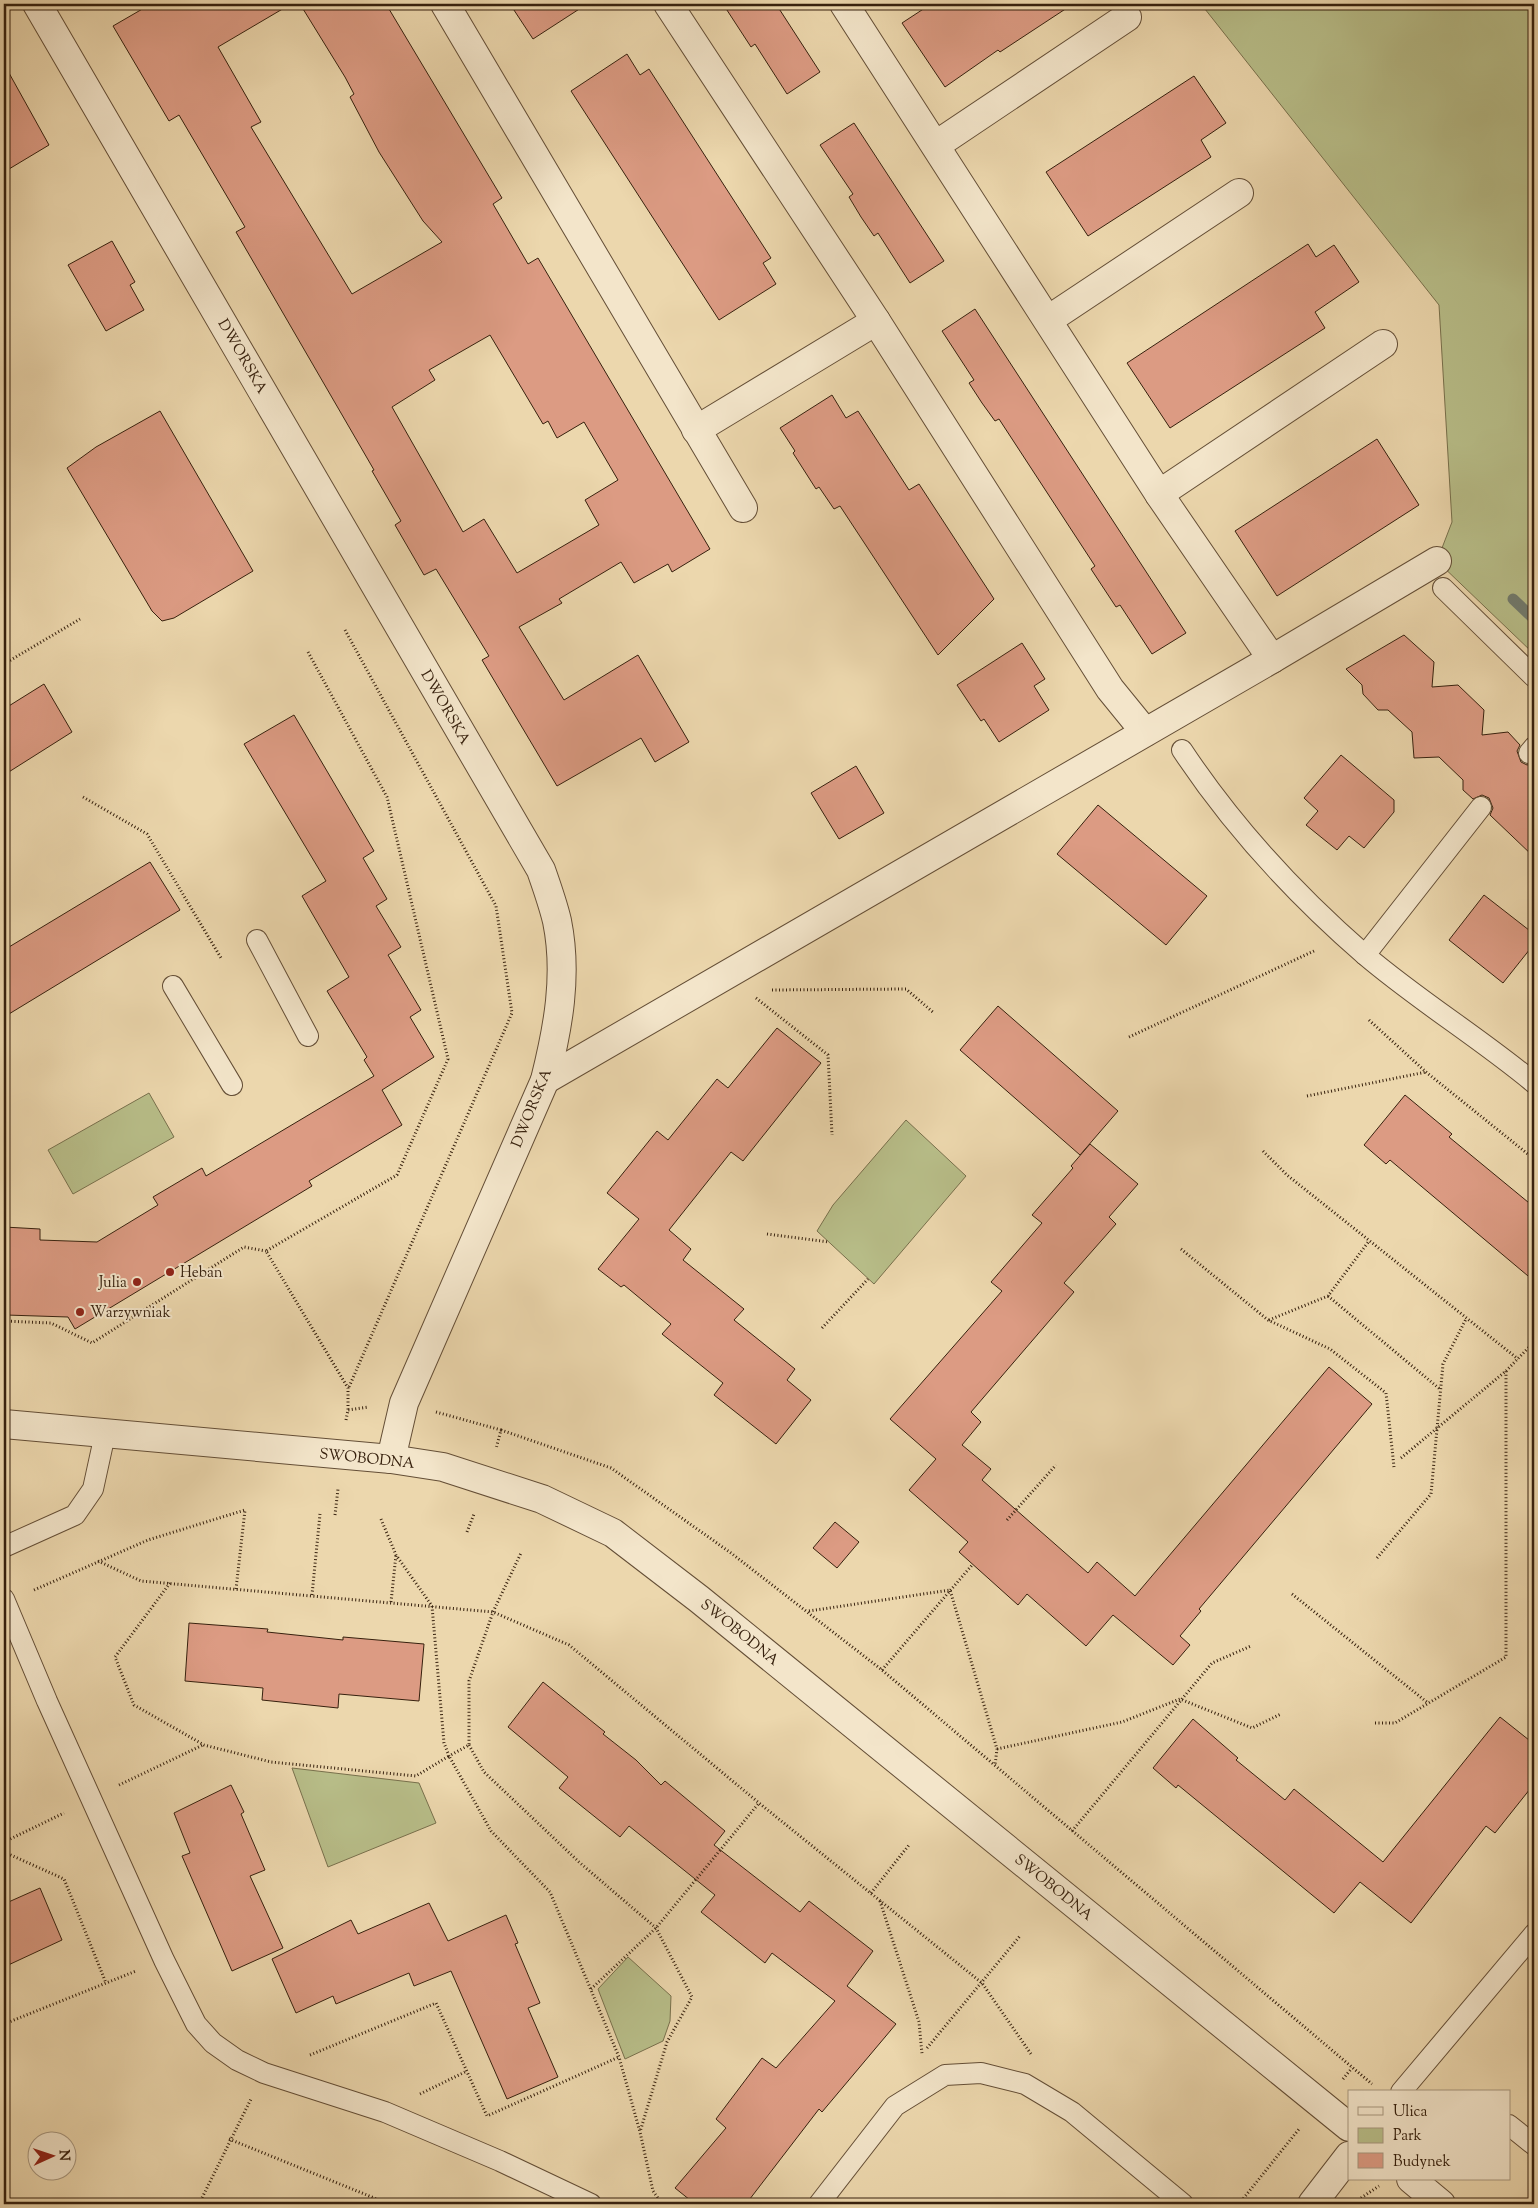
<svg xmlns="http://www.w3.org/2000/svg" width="1538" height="2208" font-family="'Sorts Mill Goudy',serif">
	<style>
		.green { fill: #b8be89; stroke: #78704c }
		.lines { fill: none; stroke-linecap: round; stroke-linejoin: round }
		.stream { stroke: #727c6f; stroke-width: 11 }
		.building { fill: #dc9b83; stroke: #37210e; fill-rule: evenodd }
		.lane-casing { stroke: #644e36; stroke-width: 22 }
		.street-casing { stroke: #644e36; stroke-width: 30 }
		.path { stroke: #37210e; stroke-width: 3; stroke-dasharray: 1 2.5; stroke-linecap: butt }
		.lane { stroke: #f3e5ca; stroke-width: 20 }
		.street { stroke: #f3e5ca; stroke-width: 28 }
		.poi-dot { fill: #8f2418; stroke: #f3e5ca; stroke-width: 2 }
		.labels { text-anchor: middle; stroke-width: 4; stroke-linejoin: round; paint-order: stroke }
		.street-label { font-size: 15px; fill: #37210e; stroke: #f3e5ca }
		.poi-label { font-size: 15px; fill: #37210e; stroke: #f3e5ca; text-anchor: start }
	</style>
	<rect width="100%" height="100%" fill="#ecd7ad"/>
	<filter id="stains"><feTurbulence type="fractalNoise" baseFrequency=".004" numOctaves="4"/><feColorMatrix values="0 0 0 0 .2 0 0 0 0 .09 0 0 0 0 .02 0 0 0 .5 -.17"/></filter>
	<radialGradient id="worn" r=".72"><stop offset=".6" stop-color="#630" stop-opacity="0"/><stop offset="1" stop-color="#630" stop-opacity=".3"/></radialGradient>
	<g class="green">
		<path d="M1201,4h333v650l-97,-93 15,-39 -13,-217z"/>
		<path d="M149,1093l25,44 -101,57 -25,-44z"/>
		<path d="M906,1120l60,56 -92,108 -57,-53 16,-26z"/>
		<path d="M292,1768l127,15 17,40 -108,44z"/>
		<path d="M628,1957l43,39 -1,25 -7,20 -38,18 -27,-70z"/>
	</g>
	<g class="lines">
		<path class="stream" d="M1513,599l21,20"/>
	</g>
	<g class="building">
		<path d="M151,4h140l-73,43 43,75 -10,5 101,167 90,-52 -19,-21 -44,-69 -29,-55 4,-3 -9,-17 -45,-73h86l116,194 -9,6 35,60 10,-6 172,291 -38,23 -4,-8 -34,19 -13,-21 -62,37 3,4 -43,24 45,73 74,-45 51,87 -34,20 -14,-24 -84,48 -75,-126 7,-4 -53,-87 -12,6 -29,-50 6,-4 -29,-50 2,-1 -138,-238 9,-5 -66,-112 -10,6 -56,-95zM490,335l53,89 5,-3 9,17 27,-16 34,58 -33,20 14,25 -82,48 -33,-54 -21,13 -71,-125 43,-27 -6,-10z"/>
		<path d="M510,4h77l-54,35z"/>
		<path d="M723,4h53l44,68 -33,22 -32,-50 -4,3z"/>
		<path d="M931,4h142l-73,48 -2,-2 -53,37 -43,-64z"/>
		<path d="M627,54l13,21 9,-6 122,189 -8,5 13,21 -57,36 -148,-229z"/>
		<path d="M4,64l45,81 -45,27z"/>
		<path d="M1194,76l32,47 -25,17 10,17 -123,79 -42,-64z"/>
		<path d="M854,123l90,138 -34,22 -32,-50 -4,3 -13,-19 -12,-20 4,-3 -33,-49z"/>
		<path d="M112,241l23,41 -5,3 14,25 -38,21 -38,-66z"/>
		<path d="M1308,244l8,13 18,-12 25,37 -44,30 10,16 -155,100 -43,-65z"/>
		<path d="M975,309l211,324 -34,21 -32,-49 -4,2 -25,-38 4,-3 -96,-147 -4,2 -13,-18 -13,-20 5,-3 -32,-49z"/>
		<path d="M832,395l14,23 12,-7 51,79 10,-6 75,115 -56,56 -98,-149 -6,3 -15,-22 -3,2 -23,-36 2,-2 -15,-23z"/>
		<path d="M160,411l93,160 -79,47 -12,3 -10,-10 -85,-143 29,-21z"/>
		<path d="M1377,439l42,66 -142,91 -42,-65z"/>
		<path d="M1404,635l30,27 -2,25 26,-2 26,25 -2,25 26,-3 12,13 -3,6 4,11 6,3 7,-2v94l-44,-42 3,-7 -4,-10 -7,-3 -9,4 -10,-9v-10l-24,-23 -25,1 -2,-26 -24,-22h-10l-15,-16 -1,-9 -16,-16z"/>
		<path d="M1022,643l23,36 -11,7 15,24 -50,32 -15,-23 -3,2 -24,-36z"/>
		<path d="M44,684l28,48 -68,43v-66z"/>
		<path d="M294,715l80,136 -11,7 24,41 -11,7 25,41 -13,8 33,55 -11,7 24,40 -52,33 20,35 -93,56 3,5 -237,143 -7,-12 -62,-2 -2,-88 36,2v11l57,2 61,-37 -5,-8 49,-29 4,8 168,-100 -10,-16 3,-3 -40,-66 22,-14 -47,-81 24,-15 -82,-137z"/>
		<path d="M1341,755l53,45v12l-30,36 -15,-12 -12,14 -31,-25 12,-14 -14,-13z"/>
		<path d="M856,766l28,47 -45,26 -28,-46z"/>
		<path d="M1098,805l109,91 -41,49 -109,-91z"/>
		<path d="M150,862l30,48 -176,107v-67z"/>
		<path d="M1484,895l50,39v10l-31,39 -54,-43z"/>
		<path d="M998,1006l120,105 -38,44 -120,-105z"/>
		<path d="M777,1028l44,35 -78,98 -12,-9 -62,78 22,19 -8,11 61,49 -10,11 61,49 -8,11 24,20 -35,44 -62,-49 9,-12 -61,-49 9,-10 -47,-39 -3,2 -23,-18 41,-50 -32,-26 50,-62 11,9 49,-61 11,9z"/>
		<path d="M1405,1095l47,39 -3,3 85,70v74l-144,-121 -4,4 -22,-19z"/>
		<path d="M1090,1144l48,40 -29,33 7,7 -52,59 10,9 -103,120 10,10 -19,23 29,24 -9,11 106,93 9,-11 38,34 194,-229 43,37 -173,205 2,2 -21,25 10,9 -17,20 -60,-50 -27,31 -59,-52 -9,11 -59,-53 9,-10 -59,-52 27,-31 -46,-40 112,-128 -11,-9 51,-59 -10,-8 41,-47 -2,-2z"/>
		<path d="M835,1522l24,20 -22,26 -24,-20z"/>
		<path d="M189,1623l79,6 -1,3 76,8v-3l81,7 -5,57 -80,-7 -1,14 -76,-8 1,-12 -78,-7z"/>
		<path d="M543,1682l62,50 -2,2 33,26 25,25 4,-4 60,50 -11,14 86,67 9,-11 64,50 -26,35 49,38 -74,88 -3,-3 -73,95h-51l-20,-16 51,-60 -10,-9 46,-61 14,10 59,-67 -63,-48 -7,10 -64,-51 14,-17 -86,-69 -9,11 -61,-49 9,-11 -60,-50z"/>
		<path d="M1500,1717l34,27v40l-39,49 -9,-7 -75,97 -51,-41 -26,31 -156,-128 -2,3 -23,-20 40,-49 45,39 -2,2 49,40 9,-11 89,73z"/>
		<path d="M231,1785l13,27 -3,2 24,56 -15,6 33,72 -51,23 -50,-115 8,-3 -16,-40z"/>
		<path d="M40,1888l22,52 -58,27v-63z"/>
		<path d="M429,1903l19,38 58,-26 12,28 -3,1 25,59 -12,5 30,69 -51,22 -56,-128 -37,15 -5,-13 -73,31 -3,-8 -37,17 -24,-54 79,-39 7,14z"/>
	</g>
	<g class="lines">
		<defs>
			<g id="lane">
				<path d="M1443,588l91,89"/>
				<path d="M1182,750c51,77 114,145 183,205 54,46 115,83 169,128"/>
				<path d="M1529,753l5,-6"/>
				<path d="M257,940l51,96"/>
				<path d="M1365,955l116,-148"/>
				<path d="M173,986l59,99"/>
				<path d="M4,1547l71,-32 18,-26 12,-55"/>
				<path d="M4,1599l43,102 117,259 32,64 17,19 24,17 27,13 121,39 115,49 91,43"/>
				<path d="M1401,2092l133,-158"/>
				<path d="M1509,2125l25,20"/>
				<path d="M819,2204l76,-98 50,-31 36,-2 44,11 47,28 111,92"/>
			</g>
			<g id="street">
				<path d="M37,4l504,866c6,17 12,34 16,51 11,54 1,107 -12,159l-141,323 -13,56"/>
				<path d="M445,4l298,504"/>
				<path d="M668,4l208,317 234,368 35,43"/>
				<path d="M844,4l315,490 113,165"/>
				<path d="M936,145l191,-128"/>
				<path d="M1048,320l191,-127"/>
				<path d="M696,430l180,-109"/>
				<path d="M1159,494l224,-150"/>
				<path d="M545,1080l727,-421 165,-98"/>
				<path d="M4,1424l387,35 52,8 99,32 71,34 86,66 650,528"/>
				<path d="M1411,2179l30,25"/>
				<path d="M1312,2204l37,-48"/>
			</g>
		</defs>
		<use href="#lane" class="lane-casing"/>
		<use href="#street" class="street-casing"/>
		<g class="path">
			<path d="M345,630l151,276 16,107 -163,374"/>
			<path d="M308,652l79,145 61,262 -51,116 -131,76 82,137v22"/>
			<path d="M4,664l76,-45"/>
			<path d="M83,797l64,37 74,124"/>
			<path d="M772,990l134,-1 28,24"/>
			<path d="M756,998l72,57 4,80"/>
			<path d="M1369,1020l57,52 108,87"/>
			<path d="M1129,1037l185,-86"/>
			<path d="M1307,1096l119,-24"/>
			<path d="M1263,1151l24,24 231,184"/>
			<path d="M767,1234l62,8"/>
			<path d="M1181,1249l87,71 62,29 56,44 8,74"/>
			<path d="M1328,1296l113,94"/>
			<path d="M1269,1320l59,-24 41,-55"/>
			<path d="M4,1321l47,2 41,20 152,-96 22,4"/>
			<path d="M822,1328l46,-49"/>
			<path d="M436,1412l65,18 -5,19"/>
			<path d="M346,1420l2,-10 21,-3"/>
			<path d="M501,1430l110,38 120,85 151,117 490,414"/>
			<path d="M1401,1458l105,-87 28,-29"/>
			<path d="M335,1515l3,-26"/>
			<path d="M381,1519l15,36 36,51 12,137 5,13 20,-11v-64l24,-69 28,-59"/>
			<path d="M1007,1520l49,-55"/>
			<path d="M467,1532l7,-18"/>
			<path d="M1377,1558l54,-64 12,-130 23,-45"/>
			<path d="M98,1561l43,20 352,31 76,33 190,158 223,180 49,71"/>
			<path d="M170,1583l-55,74 19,48 70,40 67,17 145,14 33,-20 42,75 59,61 69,165 21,75 13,59 9,13"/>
			<path d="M34,1590l114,-50 97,-30 -9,79"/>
			<path d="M1292,1594l136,109"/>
			<path d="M312,1595l8,-81"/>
			<path d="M391,1602l5,-47"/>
			<path d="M809,1611l141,-21 47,159 -2,16"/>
			<path d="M882,1670l91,-106"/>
			<path d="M1375,1723h20l111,-66v-286"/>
			<path d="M469,1745l15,27 95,90 77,66 36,69 -25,45 -27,90"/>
			<path d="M997,1749l125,-27 58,-23 72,29 29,-14"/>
			<path d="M119,1785l84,-40"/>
			<path d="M1072,1831l140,-168 39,-17"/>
			<path d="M4,1842l60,-29"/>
			<path d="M4,1852l60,27 42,104"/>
			<path d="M871,1893l38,-48"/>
			<path d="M880,1901l39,121 3,32"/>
			<path d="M591,1989l65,-61 103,-125"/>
			<path d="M4,2024l132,-53"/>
			<path d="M927,2048l93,-112"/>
			<path d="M310,2055l126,-52 51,113 132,-59"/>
			<path d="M1343,2079l9,-11"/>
			<path d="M420,2094l47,-23"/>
			<path d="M229,2139l160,65"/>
			<path d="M1361,2198l18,-12"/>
			<path d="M199,2204l52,-105"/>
			<path d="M1239,2204l60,-75"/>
		</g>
		<use href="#lane" class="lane"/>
		<use href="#street" class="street"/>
	</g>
	<g class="poi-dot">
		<circle cx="170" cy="1272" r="5"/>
		<circle cx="137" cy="1282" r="5"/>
		<circle cx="80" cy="1312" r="5"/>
	</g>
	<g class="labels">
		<g class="street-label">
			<text transform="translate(243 356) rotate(60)" y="5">DWORSKA</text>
			<text transform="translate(446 707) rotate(60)" y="5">DWORSKA</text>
			<text transform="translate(531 1108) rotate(-68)" y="5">DWORSKA</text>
			<text transform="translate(367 1458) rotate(6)" y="5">SWOBODNA</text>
			<text transform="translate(740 1632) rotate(39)" y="5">SWOBODNA</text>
			<text transform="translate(1054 1887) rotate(39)" y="5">SWOBODNA</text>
		</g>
		<g class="poi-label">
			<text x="180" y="1277">Heban</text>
			<text x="127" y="1287" text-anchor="end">Julia</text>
			<text x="90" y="1317">Warzywniak</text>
		</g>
	</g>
	<rect width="1538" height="2208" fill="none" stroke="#ecd7ad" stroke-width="20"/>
	<rect x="5" y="5" width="1528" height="2198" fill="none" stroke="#37210e" stroke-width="2.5"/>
	<rect x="10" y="10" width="1518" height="2188" fill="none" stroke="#37210e"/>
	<rect x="1348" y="2090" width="162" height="90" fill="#f3e5ca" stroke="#a8977f"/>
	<rect x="1358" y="2107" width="25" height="8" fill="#f3e5ca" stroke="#a8977f"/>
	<text x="1393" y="2116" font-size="15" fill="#37210e">Ulica</text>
	<rect x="1358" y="2128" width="25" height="15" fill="#b8be89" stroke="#a8977f"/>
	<text x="1393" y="2140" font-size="15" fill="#37210e">Park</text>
	<rect x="1358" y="2153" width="25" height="15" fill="#dc9b83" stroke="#a8977f"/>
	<text x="1393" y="2166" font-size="15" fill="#37210e">Budynek</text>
	<g transform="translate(52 2156) rotate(87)"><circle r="24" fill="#f3e5ca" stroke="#a8977f"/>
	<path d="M0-4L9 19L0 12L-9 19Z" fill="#8f2418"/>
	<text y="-8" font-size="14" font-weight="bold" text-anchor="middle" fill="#37210e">N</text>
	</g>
	<rect width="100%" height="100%" filter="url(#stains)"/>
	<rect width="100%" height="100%" fill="url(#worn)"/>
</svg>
